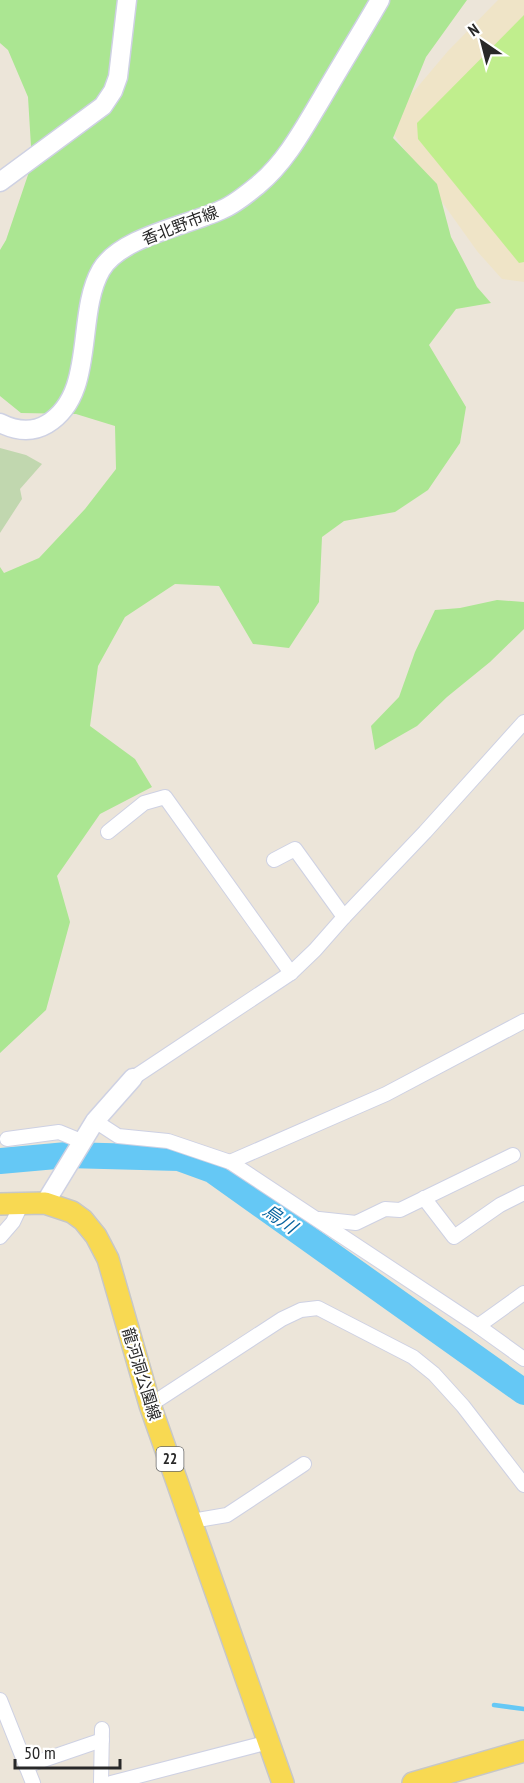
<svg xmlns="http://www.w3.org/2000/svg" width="524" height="1783" font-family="'PT Sans Narrow','Noto Sans JP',sans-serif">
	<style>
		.education { fill: #efe4c7 }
		.green { fill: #abe692 }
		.cemetery { fill: #c1d7af }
		.pitch { fill: #c0ee8d }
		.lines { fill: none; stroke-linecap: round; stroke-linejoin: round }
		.stream { stroke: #65c8f5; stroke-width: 4.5 }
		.river { stroke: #65c8f5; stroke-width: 26 }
		.street-casing { stroke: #ced1e3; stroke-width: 16 }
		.secondary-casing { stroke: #ced1e3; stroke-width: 21 }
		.primary-casing { stroke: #c7c7c7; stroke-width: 24 }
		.street { stroke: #fff; stroke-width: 14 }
		.secondary { stroke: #fff; stroke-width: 18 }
		.primary { stroke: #f8d952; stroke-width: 21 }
		.labels { text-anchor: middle; stroke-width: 4.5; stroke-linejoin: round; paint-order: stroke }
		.shield { fill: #fff; stroke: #686868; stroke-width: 1.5 }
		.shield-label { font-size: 15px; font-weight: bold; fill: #282828 }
		.street-label { font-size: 16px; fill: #282828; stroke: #fff }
		.water-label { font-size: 18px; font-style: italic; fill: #06639f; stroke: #fff }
	</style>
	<rect width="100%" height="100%" fill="#ece5d9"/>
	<path class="education" d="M498,0h26v282l-22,-3 -25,-28 -85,-119 1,-16 55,-65z"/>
	<g class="green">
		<path d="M0,0h467l-41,57 -33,81 44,46 14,53 26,50 14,16 -35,6 -27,36 37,62 -6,36 -32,47 -33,22 -51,9 -22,16 -3,65 -30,46 -36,-4 -34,-58 -44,-2 -50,33 -27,49 -8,60 45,33 17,28 -52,27 -43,62 13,46 -24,88 -46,43v-486l4,6 35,-15 46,-49 31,-40 -1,-43 -39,-12 -55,-1 -21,-17v-146l6,-10 26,-77 -4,-66 -20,-47 -8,-7z"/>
		<path d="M497,600l27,2v27l-34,33 -43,35 -30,29 -42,24 -4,-24 28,-29 16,-45 20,-42 25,-2z"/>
	</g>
	<path class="cemetery" d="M0,448l26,7 16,9 -22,25 2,10 -22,34z"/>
	<path class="pitch" d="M524,15v247l-5,1 -101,-124 -1,-16z"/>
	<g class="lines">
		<path class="stream" d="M494,1705l30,4"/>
		<path class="river" d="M0,1161l67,-6 112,3 33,12 312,222"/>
		<defs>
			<g id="street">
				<path d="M108,832l36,-29 21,-6 126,176"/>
				<path d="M274,860l21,-11 49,68"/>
				<path d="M133,1078l158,-105 24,-23 29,-33 81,-85 99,-110"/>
				<path d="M95,1121l23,15 50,5 62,21 248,164 46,33"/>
				<path d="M7,1139l52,-7 22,9"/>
				<path d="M230,1162l156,-68 138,-73"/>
				<path d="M424,1198l30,39 46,-32 24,-12"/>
				<path d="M319,1219l37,4 29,-14 15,1 113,-55"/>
				<path d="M0,1237l13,-15 9,-19"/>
				<path d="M478,1326l46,-33"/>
				<path d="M150,1405l132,-86 19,-9 17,-2 95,49 21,17 29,32 61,79"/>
				<path d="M192,1521l35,-6 77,-51"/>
				<path d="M0,1700l33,83"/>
				<path d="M26,1766l76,-26"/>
				<path d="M101,1783l1,-54"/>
				<path d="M111,1783l158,-41"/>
			</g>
			<g id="secondary">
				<path d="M0,182l103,-76 10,-15 5,-14 9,-77"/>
				<path d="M0,423c16,8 32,10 47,1 50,-30 28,-109 54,-154 19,-33 85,-44 120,-60 13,-5 26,-16 37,-25 28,-23 46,-57 64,-87 19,-33 39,-65 58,-98"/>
				<path d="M45,1203l50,-82 38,-43"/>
			</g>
			<g id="primary">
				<path d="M0,1204l45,-1 27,9 11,8 13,16 12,23 42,146 133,378"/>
				<path d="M413,1783l111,-32"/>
			</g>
		</defs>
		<use href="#street" class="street-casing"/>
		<use href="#secondary" class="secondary-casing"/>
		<use href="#primary" class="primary-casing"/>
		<use href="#street" class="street"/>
		<use href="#secondary" class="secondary"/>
		<use href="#primary" class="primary"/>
	</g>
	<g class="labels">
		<rect class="shield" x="156.5" y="1447" width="27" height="24" rx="4.5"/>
		<g class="shield-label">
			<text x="170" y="1464">22</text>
		</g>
		<g class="street-label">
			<text transform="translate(180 225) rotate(-21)" y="6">香北野市線</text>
			<text transform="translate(142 1374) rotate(73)" y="6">龍河洞公園線</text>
		</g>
		<g class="water-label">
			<text transform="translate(280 1219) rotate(35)" y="6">烏川</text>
		</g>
	</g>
	<g transform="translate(482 42) rotate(325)" stroke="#ffffff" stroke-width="4.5" paint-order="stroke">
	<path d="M0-4.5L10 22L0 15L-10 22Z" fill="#282828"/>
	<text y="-9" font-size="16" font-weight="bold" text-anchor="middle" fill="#282828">N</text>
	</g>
	<path d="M15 1759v9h105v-9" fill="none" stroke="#282828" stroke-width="3"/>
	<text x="24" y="1759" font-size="18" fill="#282828" stroke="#ffffff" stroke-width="4.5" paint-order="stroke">50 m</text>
</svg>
